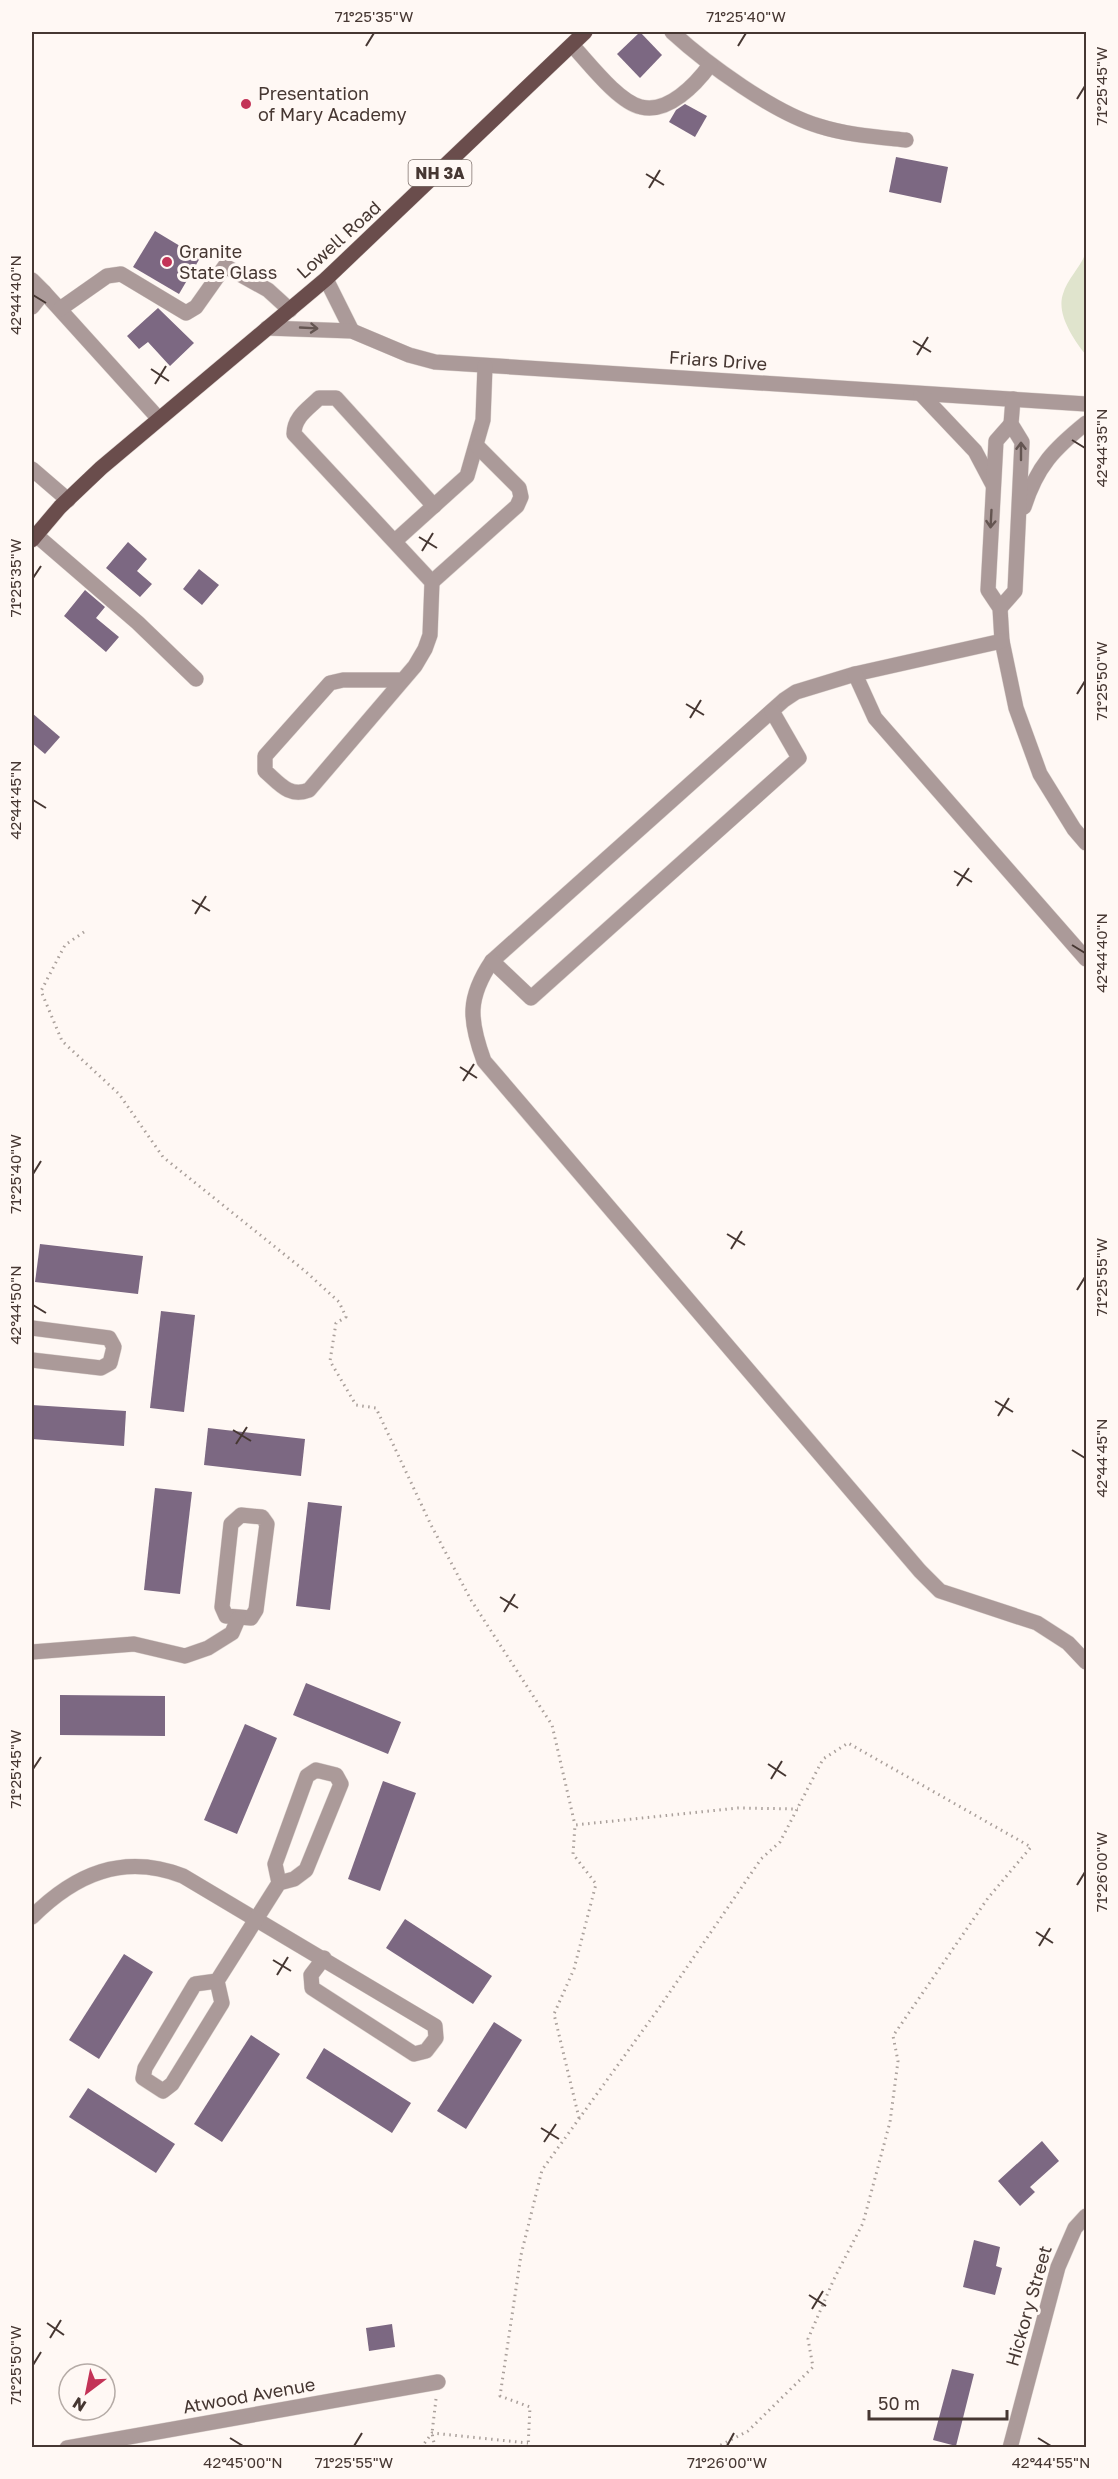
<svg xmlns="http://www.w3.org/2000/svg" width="1118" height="2479" font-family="'Golos Text',sans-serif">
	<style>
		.green { fill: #e0e4cd }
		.building { fill: #7c6882 }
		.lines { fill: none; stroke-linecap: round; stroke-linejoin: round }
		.minor-casing { stroke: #ded5d1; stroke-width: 16 }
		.major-casing { stroke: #ded5d1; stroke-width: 16 }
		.path { stroke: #aaa09b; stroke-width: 3; stroke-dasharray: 1.5 4.5; stroke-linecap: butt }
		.minor { stroke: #ab9a99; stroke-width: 15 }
		.major { stroke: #6a4d4c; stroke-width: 15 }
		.oneway { stroke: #645551 }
		.ticks { fill: none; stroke: #463732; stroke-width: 2 }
		.poi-dot { fill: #c33357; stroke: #fff8f4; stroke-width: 2 }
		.labels { text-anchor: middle; stroke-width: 6; stroke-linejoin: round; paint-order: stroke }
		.shield { fill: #fff8f4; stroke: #7e716c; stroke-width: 1.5 }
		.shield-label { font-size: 16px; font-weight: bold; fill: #463732 }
		.poi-label { font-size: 18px; fill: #463732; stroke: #fff8f4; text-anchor: start }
		.street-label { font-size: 18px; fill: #463732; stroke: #fff8f4 }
		.neatline { fill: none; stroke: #463732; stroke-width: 2 }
		.ticks-label { font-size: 15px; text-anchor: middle; fill: #463732 }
	</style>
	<rect width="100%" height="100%" fill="#fff8f4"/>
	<path class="green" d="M1086,252v103c-12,-15 -30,-41 -23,-61 4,-15 18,-27 23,-42z"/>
	<g class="building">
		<path d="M640,32l22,23 -22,23 -23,-24z"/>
		<path d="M685,104l22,12 -12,21 -26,-15 7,-12z"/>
		<path d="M896,157l52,10 -7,36 -52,-11z"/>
		<path d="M155,231l45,27 -21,36 -46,-27z"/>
		<path d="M158,308l36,35 -24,23 -22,-24 -9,7 -12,-13z"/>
		<path d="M128,542l19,17 -10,12 15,13 -12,13 -34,-29z"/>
		<path d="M199,569l20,16 -17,20 -19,-16z"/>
		<path d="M85,590l20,17 -9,11 23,19 -13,15 -42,-36z"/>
		<path d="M32,713l28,24 -15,17 -13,-11z"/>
		<path d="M40,1244l103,12 -5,38 -103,-12z"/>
		<path d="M161,1311l34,4 -11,97 -34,-4z"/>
		<path d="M32,1405l94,6 -2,35 -92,-7z"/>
		<path d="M208,1428l97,11 -4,37 -97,-11z"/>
		<path d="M155,1488l37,4 -12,102 -36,-4z"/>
		<path d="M308,1502l34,4 -12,104 -34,-4z"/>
		<path d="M306,1683l95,39 -13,32 -95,-39z"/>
		<path d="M60,1695l105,1v40l-105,-1z"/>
		<path d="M245,1724l32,14 -40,96 -33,-14z"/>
		<path d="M383,1781l33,12 -36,98 -32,-12z"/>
		<path d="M405,1919l87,57 -19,28 -87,-56z"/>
		<path d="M124,1954l29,18 -54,87 -30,-19z"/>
		<path d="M494,2022l28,18 -56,89 -29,-18z"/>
		<path d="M251,2035l29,19 -58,88 -28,-18z"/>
		<path d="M324,2048l87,55 -19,30 -86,-55z"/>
		<path d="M88,2088l87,56 -19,29 -87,-56z"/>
		<path d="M1042,2141l17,20 -29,26 5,5 -15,14 -22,-25z"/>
		<path d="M974,2240l26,7 -4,19 6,2 -7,27 -32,-8z"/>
		<path d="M392,2324l3,23 -26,4 -3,-23z"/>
		<path d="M952,2369l22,5 -18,72 -23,-6z"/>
	</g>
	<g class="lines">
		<defs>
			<g id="minor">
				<path d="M672,32c35,32 102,81 147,94 28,9 58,11 87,14"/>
				<path d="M572,45c16,17 46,57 69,62 27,7 55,-23 69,-42"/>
				<path d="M326,279l26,52"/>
				<path d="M32,280l12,12"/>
				<path d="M32,307l12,-15 115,127"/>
				<path d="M60,309l47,-33 14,-2 65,39 10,-6 29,-41 43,24 22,20"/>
				<path d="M267,328l85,3 57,24 26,7 651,42"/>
				<path d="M921,394l54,57 18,34"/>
				<path d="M1011,424l-15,17 -8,149 12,18 2,33 14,67 24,66 34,55 12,14"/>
				<path d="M32,469l36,31"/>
				<path d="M1024,507c13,-41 30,-58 62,-84"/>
				<path d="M36,535l102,88 58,56"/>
				<path d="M395,541l72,-65 16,-56 2,-54"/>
				<path d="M432,582l85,-76 4,-9 -2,-9 -41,-41"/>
				<path d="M1000,608l15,-17 7,-149 -11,-18 2,-25"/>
				<path d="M1002,641l-147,33 -59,18 -12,8 -292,261c-25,37 -23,59 -8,100l436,510 20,20 97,32 31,20 18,19"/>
				<path d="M855,674l20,44 211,241"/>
				<path d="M402,680h-59l-13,3 -65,73v15c14,12 24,27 44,19l106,-124 10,-17 5,-14 2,-53 -138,-148c0,-17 14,-25 25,-36h17l98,108"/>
				<path d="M492,961l39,37 268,-240 -27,-47"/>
				<path d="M32,1328l77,10 5,9 -4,16 -9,5 -69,-8"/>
				<path d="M241,1515l21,2 5,7 -11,86 -5,8 -25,-2 -4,-9 9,-83z"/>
				<path d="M32,1652l102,-8 51,12 23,-8 24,-15 6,-14"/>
				<path d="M32,1917c43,-43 91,-64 151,-41l252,150 1,12 -10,13 -12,3 -102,-66 -1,-13 13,-17"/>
				<path d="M217,1981l5,22 -50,81 -9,7 -20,-13 2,-10 50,-84 22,-3 62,-98 15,-4 12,-9 35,-86 -5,-9 -20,-5 -9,6 -32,88 4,19"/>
				<path d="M67,2448l371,-66"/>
				<path d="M1010,2448l48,-181 17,-39 11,-12"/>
			</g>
			<path id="major" d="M32,540l28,-33 41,-39 225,-189 259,-247"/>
		</defs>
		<use href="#minor" class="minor-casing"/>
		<use href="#major" class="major-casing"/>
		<g class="path">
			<path d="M84,932l-19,13 -24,46 21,50 57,53 44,63 142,114 34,31 7,15 -10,6 -6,38 26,44 20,3 55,117 40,75 81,125 23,100"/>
			<path d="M579,2118l-25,-104 20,-45 22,-85 -23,-30 2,-29 163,-17 60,1"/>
			<path d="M421,2448l11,-15 96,10"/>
			<path d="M435,2448l-3,-15 4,-34"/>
			<path d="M528,2448l2,-41 -30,-11 21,-141 21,-85 117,-162 102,-149 19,-17 43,-83 25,-16 183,104 -43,51 -95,138 5,25 -8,61 -27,101 -29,56 -26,60 5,28 -65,64 -33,17"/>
		</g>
		<use href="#minor" class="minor"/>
		<use href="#major" class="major"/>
	</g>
	<defs><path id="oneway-shaft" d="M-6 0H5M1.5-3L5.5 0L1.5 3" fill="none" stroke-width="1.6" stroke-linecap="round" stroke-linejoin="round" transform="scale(1.5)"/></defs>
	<g class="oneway">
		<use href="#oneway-shaft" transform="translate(309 328) rotate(3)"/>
		<use href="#oneway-shaft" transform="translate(1021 451) rotate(-90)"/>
		<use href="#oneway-shaft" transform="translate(991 519) rotate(93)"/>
	</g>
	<path class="ticks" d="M366,46l8,-13M738,46l8,-13M1077,99l8,-13M646,174l18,11M649,188l11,-18M33,295l13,8M913,341l18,11M917,355l11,-18M151,369l18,12M155,384l11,-18M1072,440l13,8M419,537l18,11M422,551l11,-18M33,578l8,-12M1077,694l8,-13M686,704l18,11M690,718l11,-18M33,800l13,8M954,871l18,11M957,886l12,-18M192,900l18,11M195,914l11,-18M1072,945l13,8M460,1067l17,11M463,1081l11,-17M33,1174l8,-13M727,1234l18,11M731,1249l11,-18M1077,1290l8,-13M33,1305l13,8M995,1401l18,11M998,1416l11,-18M233,1430l18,11M236,1444l11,-17M1072,1450l13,8M500,1597l18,11M504,1612l11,-18M768,1764l18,12M33,1769l8,-12M771,1779l11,-18M1077,1885l8,-13M1036,1932l17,11M1039,1946l11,-18M273,1960l18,11M277,1975l11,-18M541,2128l18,11M544,2142l12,-18M809,2295l17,11M812,2309l11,-18M47,2323l17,12M50,2338l11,-18M33,2365l8,-13M230,2438l13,8M1038,2438l13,8M354,2446l8,-13M727,2446l7,-13"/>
	<g class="poi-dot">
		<circle cx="246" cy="104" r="6"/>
		<circle cx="167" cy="262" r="6"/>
	</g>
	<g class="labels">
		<rect class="shield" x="408.5" y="160" width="63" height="26" rx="4.5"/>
		<g class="shield-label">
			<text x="440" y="179">NH 3A</text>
		</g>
		<g class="poi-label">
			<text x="258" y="100">Presentation<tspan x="258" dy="21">of Mary Academy</tspan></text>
			<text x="179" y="258">Granite<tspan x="179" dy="21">State Glass</tspan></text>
		</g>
		<g class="street-label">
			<text transform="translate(339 240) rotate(-42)" y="6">Lowell Road</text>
			<text transform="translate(718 361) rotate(4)" y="6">Friars Drive</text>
			<text transform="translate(1029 2306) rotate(-74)" y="6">Hickory Street</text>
			<text transform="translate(249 2396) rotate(-10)" y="6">Atwood Avenue</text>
		</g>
	</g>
	<rect width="1118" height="2479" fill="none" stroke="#fff8f4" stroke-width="66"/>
	<g transform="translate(87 2392) rotate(212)"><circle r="28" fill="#fff8f4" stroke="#b5aba6" stroke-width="1.5"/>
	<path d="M0-4.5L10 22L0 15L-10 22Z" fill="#c33357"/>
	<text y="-9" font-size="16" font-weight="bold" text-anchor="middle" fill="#463732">N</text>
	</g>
	<path d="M869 2410v9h138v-9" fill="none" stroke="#463732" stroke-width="3"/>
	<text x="878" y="2410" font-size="18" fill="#463732" stroke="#fff8f4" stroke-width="4.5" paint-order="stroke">50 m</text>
	<rect x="33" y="33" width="1052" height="2413" class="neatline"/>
	<g class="ticks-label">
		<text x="374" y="22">71°25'35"W</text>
		<text x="746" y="22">71°25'40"W</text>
		<text transform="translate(1102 86) rotate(-90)" y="5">71°25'45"W</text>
		<text transform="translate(16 295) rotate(-90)" y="5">42°44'40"N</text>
		<text transform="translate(1102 448) rotate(-90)" y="5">42°44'35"N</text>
		<text transform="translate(16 578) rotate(-90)" y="5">71°25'35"W</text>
		<text transform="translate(1102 681) rotate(-90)" y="5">71°25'50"W</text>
		<text transform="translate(16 800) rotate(-90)" y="5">42°44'45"N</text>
		<text transform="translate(1102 953) rotate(-90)" y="5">42°44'40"N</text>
		<text transform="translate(16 1174) rotate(-90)" y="5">71°25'40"W</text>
		<text transform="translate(1102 1277) rotate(-90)" y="5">71°25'55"W</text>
		<text transform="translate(16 1305) rotate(-90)" y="5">42°44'50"N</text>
		<text transform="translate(1102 1458) rotate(-90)" y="5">42°44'45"N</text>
		<text transform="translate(16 1769) rotate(-90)" y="5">71°25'45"W</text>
		<text transform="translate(1102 1872) rotate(-90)" y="5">71°26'00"W</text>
		<text transform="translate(16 2365) rotate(-90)" y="5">71°25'50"W</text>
		<text x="243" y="2468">42°45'00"N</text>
		<text x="354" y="2468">71°25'55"W</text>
		<text x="727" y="2468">71°26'00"W</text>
		<text x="1051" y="2468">42°44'55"N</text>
	</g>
</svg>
